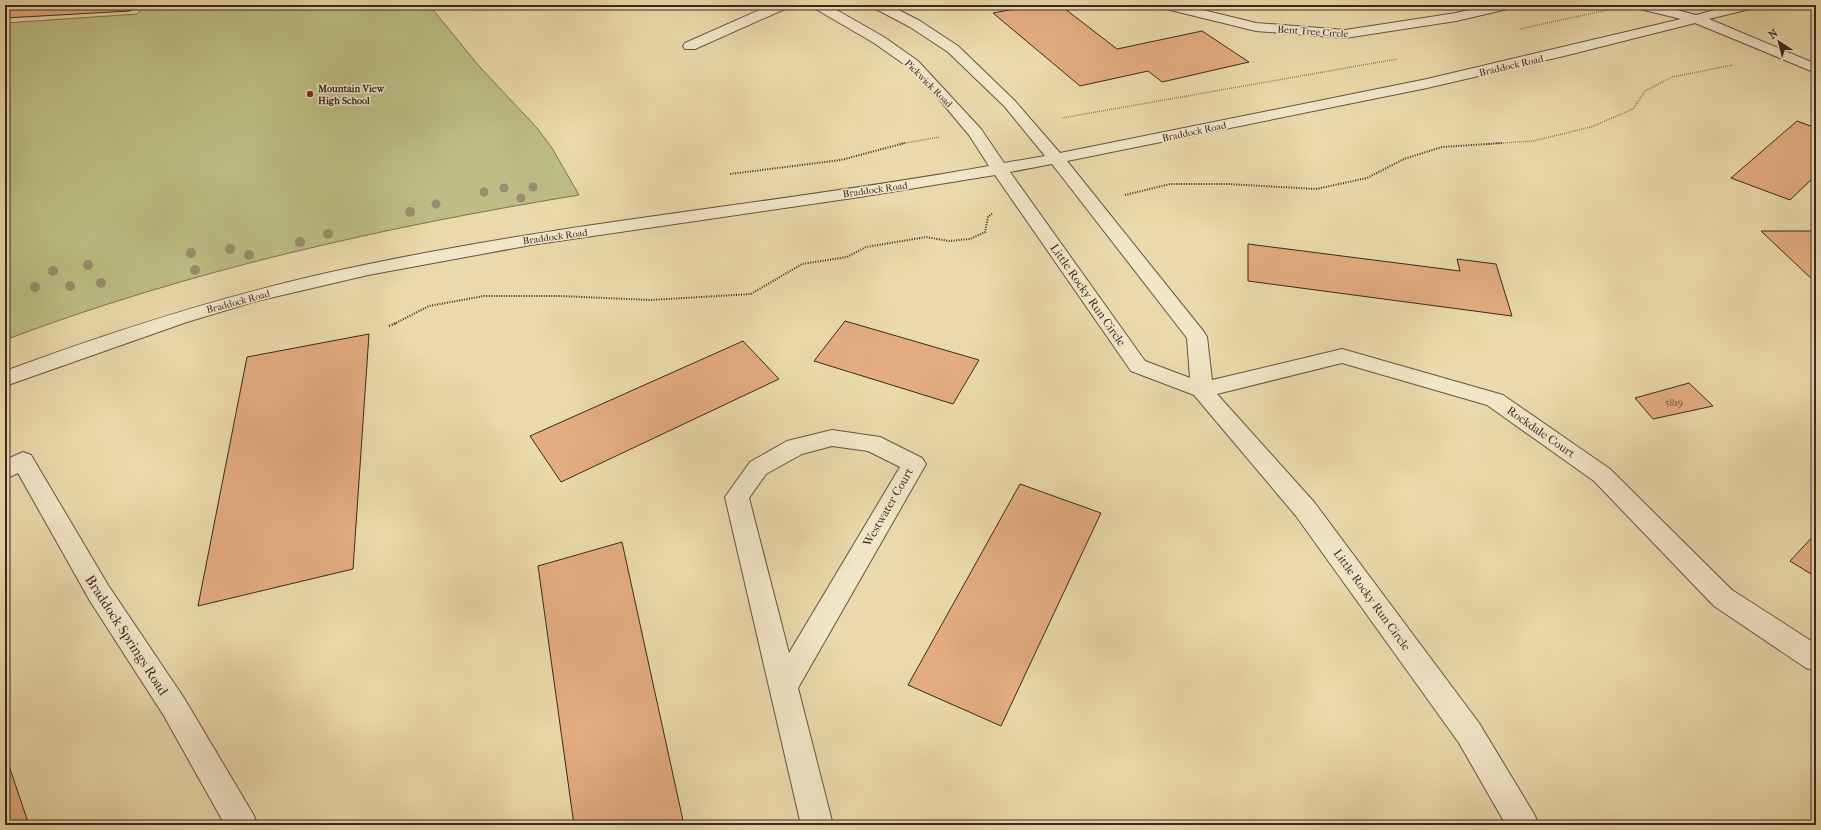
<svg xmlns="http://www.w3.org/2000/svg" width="1821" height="830" font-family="'IM FELL French Canon',serif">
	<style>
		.green { fill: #bcbe85; stroke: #7b7353 }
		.building { fill: #e3ac81; stroke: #3a2821 }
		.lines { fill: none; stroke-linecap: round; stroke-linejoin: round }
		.minor-casing { stroke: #665443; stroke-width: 2 }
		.path-far2 { stroke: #3a2821; stroke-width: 1.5; stroke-dasharray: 0.5 1.5; stroke-linecap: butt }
		.path-far1 { stroke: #3a2821; stroke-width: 2; stroke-dasharray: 1 1.5; stroke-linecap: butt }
		.path { stroke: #3a2821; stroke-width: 2.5; stroke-dasharray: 1 2; stroke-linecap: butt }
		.minor { fill: #f1e6c8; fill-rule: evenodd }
		.tree { fill: #9b8d6c }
		.poi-dot { fill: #8f2418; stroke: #f1e6c8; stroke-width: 1.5 }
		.labels { text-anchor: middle; stroke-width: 3; stroke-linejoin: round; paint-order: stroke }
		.far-street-label { font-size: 10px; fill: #3a2821; stroke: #f1e6c8 }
		.far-poi-label { font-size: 10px; font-weight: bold; fill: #3a2821; stroke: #f1e6c8; text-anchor: start }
		.number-label { font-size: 10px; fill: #644939 }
		.street-label { font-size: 12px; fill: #3a2821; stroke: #f1e6c8 }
		.near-street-label { font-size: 14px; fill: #3a2821; stroke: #f1e6c8 }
	</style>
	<rect width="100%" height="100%" fill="#ead9aa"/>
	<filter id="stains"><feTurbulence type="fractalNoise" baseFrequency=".005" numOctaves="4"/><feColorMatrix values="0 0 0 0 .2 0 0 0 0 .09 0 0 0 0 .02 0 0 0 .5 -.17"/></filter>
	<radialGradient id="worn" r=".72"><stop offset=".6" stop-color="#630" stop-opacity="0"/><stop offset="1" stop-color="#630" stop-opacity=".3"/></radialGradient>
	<path class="green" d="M146,5h283l50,61 58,62 15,20 27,47c-195,32 -389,75 -574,145v-317l132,-9z"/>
	<g class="building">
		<path d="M5,5h132l-7,6 -125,7z"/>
		<path d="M1035,5h25l57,44 85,-18 47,31 -87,20 -14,-11 -68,15 -87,-73z"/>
		<path d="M1797,121l19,7v47l-26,25 -59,-22z"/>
		<path d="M1761,231h53l2,2v50z"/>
		<path d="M1248,244l212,27 -3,-12 39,5 16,52 -264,-35z"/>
		<path d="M845,321l134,39 -26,44 -139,-43z"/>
		<path d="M369,334l-16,235 -155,37 49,-249z"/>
		<path d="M743,341l36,38 -218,103 -31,-46z"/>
		<path d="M1689,383l24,23 -60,13 -18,-21z"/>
		<path d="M1020,484l81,29 -100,213 -93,-41z"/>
		<path d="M1816,533v44l-26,-16z"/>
		<path d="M622,542l62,283h-110l-36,-259z"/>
		<path d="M5,754l24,71h-24z"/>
	</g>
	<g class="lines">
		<defs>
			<g id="minor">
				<path d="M771,5h17l-1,3 -92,41h-10l-2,-3 2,-3z"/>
				<path d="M813,5h15l56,32 34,24 63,68 23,34 41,-7 -40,-49 -57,-55 -38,-25 -36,-19 -1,-3h16l31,16 38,25 57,55 45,52 367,-74 254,-60 -45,-11 -1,-3h22l39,10 38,-10h21l-1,3 -45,11 107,45v9l-121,-50 -131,33 -137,32 -360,73 137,171 3,5 5,43 130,-31 161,46 107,74 122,121 84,54v27l-10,-3 -92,-62 -120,-125 -107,-76 -145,-42 -125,31 97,108 165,221 55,91 5,11h-33l-47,-82 -163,-227 -102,-121 -63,-24 -136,-196 -135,22 -329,48 -163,30 -111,26 -70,21 -182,64v-15c119,-44 239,-82 364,-107 205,-43 414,-61 620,-98l-20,-31 -31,-37 -30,-31 -34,-24 -60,-35zM1052,164l135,174 3,40 -45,-17 -135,-189z"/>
				<path d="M1161,5h22l73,18 89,7 111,-17 35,-8h22l-1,3 -56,13 -111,17 -89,-7 -94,-23z"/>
				<path d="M832,430l48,7 42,21 4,6 -128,224 35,137h-32l-76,-328 25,-35 37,-21zM832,446l36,5 32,16 -111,186 -40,-155 17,-24 36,-20z"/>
				<path d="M23,452l8,3 77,130 76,113 69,116 5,11h-33l-61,-109 -74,-115 -72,-128 -13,6v-19z"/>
			</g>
		</defs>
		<use href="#minor" class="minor-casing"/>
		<g class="path-far2">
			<path d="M1520,29l87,-19"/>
			<path d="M1062,118l335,-59"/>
			<path d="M899,144l41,-7"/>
			<path d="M1487,144l46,-3 58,-14 42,-18 12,-18 27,-14 61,-12"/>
		</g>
		<g class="path-far1">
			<path d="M730,174l111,-14 64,-17"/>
			<path d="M1125,195l45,-11h58l88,5 51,-11 37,-19 38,-12 60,-4"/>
			<path d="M394,324l35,-18 55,-10h77l89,4 101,-6 51,-30 45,-7 19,-10 60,-10 23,4 21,-2 15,-7 3,-15 5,-4"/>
		</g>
		<path class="path" d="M389,326l7,-3"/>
		<use href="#minor" class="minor"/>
	</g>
	<g class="tree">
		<circle cx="533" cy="187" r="4.5"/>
		<circle cx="504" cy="188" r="4.5"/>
		<circle cx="484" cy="192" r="4.5"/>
		<circle cx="521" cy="198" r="4.5"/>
		<circle cx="436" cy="204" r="4.5"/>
		<circle cx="410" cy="212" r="5"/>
		<circle cx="328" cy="234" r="5"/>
		<circle cx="300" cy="242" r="5"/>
		<circle cx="230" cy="249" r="5"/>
		<circle cx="191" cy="253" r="5"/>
		<circle cx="249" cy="255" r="5"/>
		<circle cx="88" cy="265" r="5"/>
		<circle cx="195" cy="270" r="5"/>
		<circle cx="53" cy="271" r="5"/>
		<circle cx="101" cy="283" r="5"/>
		<circle cx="70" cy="286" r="5"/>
		<circle cx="35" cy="287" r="5"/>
	</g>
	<circle class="poi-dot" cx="310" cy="94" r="4"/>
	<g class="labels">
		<g class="far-street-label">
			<text transform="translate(1313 31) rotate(4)" y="4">Bent Tree Circle</text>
			<text transform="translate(1511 65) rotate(-13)" y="4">Braddock Road</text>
			<text transform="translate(929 83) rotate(45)" y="4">Pickwick Road</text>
			<text transform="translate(1194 131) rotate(-12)" y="4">Braddock Road</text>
			<text transform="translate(875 189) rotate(-8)" y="4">Braddock Road</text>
			<text transform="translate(555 236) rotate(-8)" y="4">Braddock Road</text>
			<text transform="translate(238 301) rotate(-15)" y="4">Braddock Road</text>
		</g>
		<g class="far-poi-label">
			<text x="318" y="92">Mountain View<tspan x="318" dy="12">High School</tspan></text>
		</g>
		<g class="number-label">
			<text x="1674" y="406">5819</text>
		</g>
		<g class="street-label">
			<text transform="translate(1088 295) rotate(55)" y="4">Little Rocky Run Circle</text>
			<text transform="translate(1541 432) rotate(35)" y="4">Rockdale Court</text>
			<text transform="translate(888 507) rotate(-60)" y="4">Westwater Court</text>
			<text transform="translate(1372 600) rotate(54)" y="4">Little Rocky Run Circle</text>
		</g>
		<g class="near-street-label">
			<text transform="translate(127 635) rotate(57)" y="5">Braddock Springs Road</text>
		</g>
	</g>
	<rect width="1821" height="830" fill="none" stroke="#ead9aa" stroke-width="20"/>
	<rect x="6" y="6" width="1809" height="818" fill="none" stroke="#3a2821" stroke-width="2"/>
	<rect x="10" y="10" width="1801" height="810" fill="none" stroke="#3a2821"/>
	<g transform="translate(1779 42) rotate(324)" stroke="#f1e6c8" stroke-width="3" paint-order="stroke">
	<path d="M0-3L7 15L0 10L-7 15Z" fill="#3a2821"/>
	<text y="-6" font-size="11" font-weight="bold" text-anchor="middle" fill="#3a2821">N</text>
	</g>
	<rect width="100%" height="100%" filter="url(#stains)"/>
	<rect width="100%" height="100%" fill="url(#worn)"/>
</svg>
